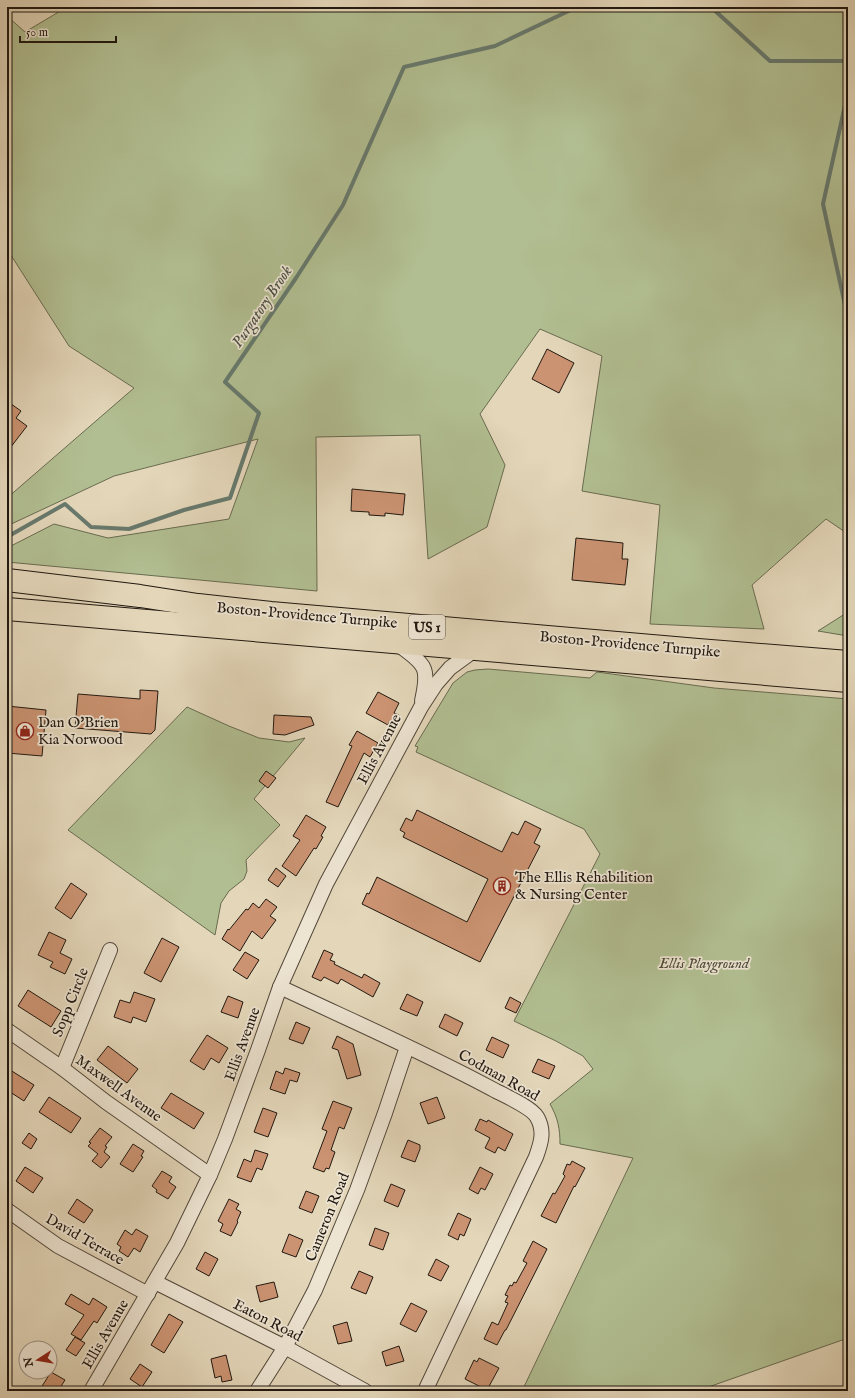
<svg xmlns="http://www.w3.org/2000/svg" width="855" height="1398" font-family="'IM FELL English',serif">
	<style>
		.green { fill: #b1be91; stroke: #696b50 }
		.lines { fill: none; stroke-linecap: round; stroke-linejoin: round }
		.stream { stroke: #67796d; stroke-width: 4 }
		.building { fill: #cb9372; stroke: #211810 }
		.street-casing { stroke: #52483a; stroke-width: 16 }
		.primary-casing { stroke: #211810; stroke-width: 24 }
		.street { stroke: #ede4d2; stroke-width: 14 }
		.primary { stroke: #e3d6b9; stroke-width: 22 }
		.labels { text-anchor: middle; stroke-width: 3.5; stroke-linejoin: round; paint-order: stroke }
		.shield { fill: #ede4d2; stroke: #5e554a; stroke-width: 1 }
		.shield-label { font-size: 14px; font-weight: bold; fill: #211810 }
		.street-label { font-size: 15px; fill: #211810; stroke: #ede4d2 }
		.poi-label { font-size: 15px; fill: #211810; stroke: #ede4d2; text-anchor: start }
		.park-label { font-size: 15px; font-style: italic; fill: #4c4a37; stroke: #ede4d2 }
		.water-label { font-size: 16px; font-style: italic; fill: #4a5046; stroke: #ede4d2 }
	</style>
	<rect width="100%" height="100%" fill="#e3d6b9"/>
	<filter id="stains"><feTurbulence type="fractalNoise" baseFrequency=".005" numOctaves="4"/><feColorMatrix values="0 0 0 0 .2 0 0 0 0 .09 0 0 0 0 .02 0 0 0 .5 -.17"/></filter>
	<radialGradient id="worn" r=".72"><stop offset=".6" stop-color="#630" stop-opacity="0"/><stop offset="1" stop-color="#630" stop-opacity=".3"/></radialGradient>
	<g class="green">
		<path d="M67,7h781v527l-22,-15 -74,66 12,44 -114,-5 10,-119 -78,-14 20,-135 -62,-27 -60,85 25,51 -18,62 -59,32 -8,-124 -104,2 1,154 -310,-29v-14l47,-24 54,14 121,-19 29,-80 -144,37 -107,50v-28l127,-110 -65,-42 -62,-97v-233l18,16z"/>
		<path d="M848,612v24l-30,-5z"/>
		<path d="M488,669l102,9 7,-6 117,16 134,11v639l-151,53h-175l111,-233 -73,-14c0,-15 -2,-26 -10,-40l43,-35 -10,-13 -27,-15 -42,-20 86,-167 -16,-25 -168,-77 2,-5 -3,-1 38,-63 14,-11 8,-2z"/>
		<path d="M187,707l42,19 30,12 30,4 16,-4 -51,61 26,26 -34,35 1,11 -3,8 -15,12 -8,12 -6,32 -147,-105z"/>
	</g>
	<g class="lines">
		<g class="stream">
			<path d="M709,7l3,1 58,53h78"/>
			<path d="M848,92l-25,112 25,115"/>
			<path d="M7,537l58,-33 26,23 38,2 55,-19 46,-12 29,-85 -34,-31 71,-104 47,-73 61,-138 91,-21 82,-39"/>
		</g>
	</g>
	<g class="building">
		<path d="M547,349l27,14 -15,30 -27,-14z"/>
		<path d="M7,401l14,10 -5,7 11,8 -20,26z"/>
		<path d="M352,489l53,5 -2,21 -18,-2v3l-16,-1v-3l-18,-1z"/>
		<path d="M576,538l47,5 -1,16h6l-3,26 -53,-5z"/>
		<path d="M140,690l18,1 -3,39 -4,4 -76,-6 3,-34 62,5z"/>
		<path d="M378,692l21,11 -5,10 5,2 -5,10 -5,-3 -1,3 -22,-12z"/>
		<path d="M7,706l39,4 -4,46 -35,-3z"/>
		<path d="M274,715l37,2 3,8 -29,10 -12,-1z"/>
		<path d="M357,731l21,12 -8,14 -6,-4 -26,54 -12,-5 26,-56 -3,-1z"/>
		<path d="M266,771l10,7 -8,10 -9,-7z"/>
		<path d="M417,810l85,42 10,-20 6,3 7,-14 16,8 -7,14 6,3 -60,116 -118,-58 5,-11 2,1 8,-17 90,45 21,-43 -85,-42 2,-4 -5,-3 6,-12 6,3z"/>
		<path d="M306,815l20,12 -5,9 2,1 -7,12 -2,-1 -18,28 -14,-10 18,-26 -7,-4z"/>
		<path d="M276,868l10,8 -8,11 -10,-7z"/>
		<path d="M71,883l16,11 -16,25 -16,-11z"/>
		<path d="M266,899l11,8 -7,9 6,4 -14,19 -10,-8 -12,20 -18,-12 6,-10 1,1 17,-21 2,1 5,-7 6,5z"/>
		<path d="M49,932l17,8 -6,13 12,6 -7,15 -15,-7 3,-5 -15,-7z"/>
		<path d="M162,938l17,9 -18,35 -17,-9z"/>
		<path d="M324,950l9,4 -3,6 5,2 -1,2 28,14 2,-4 16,9 -7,14 -32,-18 -3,5 -14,-7 -3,4 -9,-4z"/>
		<path d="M245,952l14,8 -12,19 -14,-9z"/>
		<path d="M28,990l33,21 -10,16 -33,-21z"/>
		<path d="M134,992l21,7 -9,23 -13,-5 -2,6 -17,-6 6,-17 10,3z"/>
		<path d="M407,994l16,8 -6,14 -17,-7z"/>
		<path d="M228,996l15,6 -5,16 -17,-6z"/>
		<path d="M510,997l11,6 -5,10 -11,-5z"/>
		<path d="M445,1014l18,9 -6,13 -18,-9z"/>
		<path d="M296,1022l14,6 -7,16 -14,-5z"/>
		<path d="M207,1035l21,13 -9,15 -8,-5 -7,12 -14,-9z"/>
		<path d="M337,1036l16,8 8,31 -14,4 -9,-29 -6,-2z"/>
		<path d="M492,1037l17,8 -6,13 -17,-8z"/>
		<path d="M108,1046l30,23 -11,14 -30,-23z"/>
		<path d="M538,1059l17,7 -6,13 -17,-7z"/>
		<path d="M7,1068l27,17 -10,16 -17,-11z"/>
		<path d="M285,1068l15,5 -3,9 -7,-2 -5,14 -15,-5 6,-18 7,3z"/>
		<path d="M171,1093l33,20 -10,16 -33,-21z"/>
		<path d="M49,1097l32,21 -10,15 -32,-21z"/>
		<path d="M437,1097l8,21 -17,6 -8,-21z"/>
		<path d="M333,1101l19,7 -8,21 -5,-2 -8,23 4,2 -6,17 -3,-1 -2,4 -11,-4 14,-37 -5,-2z"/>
		<path d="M263,1108l14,5 -9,24 -14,-5z"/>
		<path d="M480,1119l7,3 1,-2 25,14 -8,17 -7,-4 -3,6 -10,-5 5,-10 -15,-8z"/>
		<path d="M100,1128l12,9 -7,9 2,1 -3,5 6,5 -9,11 -9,-7 6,-7 -10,-8 3,-3 -2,-1z"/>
		<path d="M29,1133l8,6 -6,10 -9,-6z"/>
		<path d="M408,1140l12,5v4l-5,13 -14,-5z"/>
		<path d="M133,1144l11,7 -3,5 2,1 -10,15 -13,-8z"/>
		<path d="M255,1150l13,4 -6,16 -5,-2 -6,14 -14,-5 7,-18 7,3z"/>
		<path d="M572,1161l13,7 -10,19 -1,-1 -18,37 -15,-7 12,-23 2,1 10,-18 -2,-2 4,-10 3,1z"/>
		<path d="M25,1167l18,11 -10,15 -17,-12z"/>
		<path d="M480,1167l13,7 -8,16 -4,-2 -3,6 -9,-5z"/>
		<path d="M162,1171l10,6 -3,5 7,5 -8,12 -12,-7 1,-2 -5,-4z"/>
		<path d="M391,1184l14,6 -7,17 -14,-6z"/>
		<path d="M306,1191l13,5 -7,17 -13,-5z"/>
		<path d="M77,1199l16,11 -9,13 -16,-10z"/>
		<path d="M229,1199l10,5 -3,5 5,3 -4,9 1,1 -7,14 -11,-5 3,-7 -5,-3z"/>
		<path d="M458,1213l13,6 -7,17 -4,-2 -2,6 -10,-5z"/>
		<path d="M375,1228l14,5 -6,17 -14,-5z"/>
		<path d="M136,1229l12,7 -8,16 -6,-4 -6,9 -9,-6 2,-4 -4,-3 8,-14 7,5z"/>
		<path d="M289,1234l14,6 -7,17 -14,-5z"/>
		<path d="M533,1241l14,8 -41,81h-1l-8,15 -13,-6 8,-17 6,3 10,-22 -3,-1 3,-6 -3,-1 5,-10 2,1 2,-4 2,1 11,-20 -4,-2z"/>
		<path d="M205,1252l13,7 -9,17 -13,-7z"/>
		<path d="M436,1259l13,7 -8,15 -13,-6z"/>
		<path d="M359,1271l14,6 -7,17 -15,-6z"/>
		<path d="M274,1282l4,15 -18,5 -4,-16z"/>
		<path d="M71,1294l18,11 4,-7 14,9 -10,16 -3,-2 -13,19 -10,-6 13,-19 -19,-11z"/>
		<path d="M411,1303l16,8 -11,21 -16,-8z"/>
		<path d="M169,1314l14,8 -19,31 -13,-8z"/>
		<path d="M347,1322l5,19 -14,3 -5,-18z"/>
		<path d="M75,1337l10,6 -9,13 -10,-6z"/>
		<path d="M399,1346l5,15 -18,5 -4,-14z"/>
		<path d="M226,1355l6,25 -10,2 -1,-6 -6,2 -4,-19z"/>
		<path d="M479,1358l20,10 -12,22 -22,-11 9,-19 3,2z"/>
		<path d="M140,1364l12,8 -10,15 -12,-8z"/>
		<path d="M51,1372l14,8 -7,11h-19z"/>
	</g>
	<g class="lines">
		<defs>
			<g id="street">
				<path d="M397,644c7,5 21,14 26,23 5,9 1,23 -1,34"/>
				<path d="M280,987c72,34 146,66 216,104 10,5 36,17 41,26 8,14 4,26 -1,40l-111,234"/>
				<path d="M7,1030l55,38 44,34 104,73"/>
				<path d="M62,1068l48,-118"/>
				<path d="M7,1210l51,36 90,48"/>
				<path d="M155,1282l130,65 80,44"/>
				<path d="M91,1391l86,-148 33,-68 15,-36 33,-89 22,-63 46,-103 95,-177 15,-23 14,-16 26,-19"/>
				<path d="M257,1391l28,-44 30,-57 42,-100 28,-77 22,-66"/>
			</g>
			<g id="primary">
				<path d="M7,580l133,16 58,9 73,8 427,37 150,12"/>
				<path d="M7,609l841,72"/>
			</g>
		</defs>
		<use href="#street" class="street-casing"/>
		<use href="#primary" class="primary-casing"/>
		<use href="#street" class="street"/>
		<use href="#primary" class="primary"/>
	</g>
	<defs>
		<symbol id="shop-ring" viewBox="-11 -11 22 22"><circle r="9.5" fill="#ede4d2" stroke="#8f2418" stroke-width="1.5"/><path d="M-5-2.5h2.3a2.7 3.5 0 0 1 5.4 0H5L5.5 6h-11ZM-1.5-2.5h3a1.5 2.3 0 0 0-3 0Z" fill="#8f2418"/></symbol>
		<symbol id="building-ring" viewBox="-11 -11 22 22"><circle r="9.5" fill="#ede4d2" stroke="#8f2418" stroke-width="1.5"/><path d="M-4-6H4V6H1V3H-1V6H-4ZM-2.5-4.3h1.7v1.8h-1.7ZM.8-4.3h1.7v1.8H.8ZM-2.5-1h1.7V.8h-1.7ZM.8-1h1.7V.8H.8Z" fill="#8f2418"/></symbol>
	</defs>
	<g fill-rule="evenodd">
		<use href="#shop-ring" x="15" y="721" width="20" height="20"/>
		<use href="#building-ring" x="492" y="876" width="20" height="20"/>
	</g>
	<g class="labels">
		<rect class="shield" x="409" y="615" width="36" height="24" rx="3"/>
		<g class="shield-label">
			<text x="427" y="632">US 1</text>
		</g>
		<g class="street-label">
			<text transform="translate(307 615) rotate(5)" y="5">Boston-Providence Turnpike</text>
			<text transform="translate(630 644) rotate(5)" y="5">Boston-Providence Turnpike</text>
			<text transform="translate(379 749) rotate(-62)" y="5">Ellis Avenue</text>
			<text transform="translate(70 1002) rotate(-68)" y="5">Sopp Circle</text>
			<text transform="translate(242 1044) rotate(-70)" y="5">Ellis Avenue</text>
			<text transform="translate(499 1075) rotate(29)" y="5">Codman Road</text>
			<text transform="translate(119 1088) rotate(36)" y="5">Maxwell Avenue</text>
			<text transform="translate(327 1217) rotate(-68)" y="5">Cameron Road</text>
			<text transform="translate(85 1239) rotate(30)" y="5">David Terrace</text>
			<text transform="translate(268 1320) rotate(27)" y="5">Eaton Road</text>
			<text transform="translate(105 1334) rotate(-60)" y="5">Ellis Avenue</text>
		</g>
		<g class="poi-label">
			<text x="38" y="727">Dan O'Brien<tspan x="38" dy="17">Kia Norwood</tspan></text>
			<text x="515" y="882">The Ellis Rehabilition<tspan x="515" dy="17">&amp; Nursing Center</tspan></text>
		</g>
		<g class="park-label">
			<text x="704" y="968">Ellis Playground</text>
		</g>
		<g class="water-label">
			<text transform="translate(261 306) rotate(-56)" y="6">Purgatory Brook</text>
		</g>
	</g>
	<rect width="855" height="1398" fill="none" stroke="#e3d6b9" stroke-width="24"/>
	<rect x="8" y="8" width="839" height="1382" fill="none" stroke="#211810" stroke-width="2"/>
	<rect x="12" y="12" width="831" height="1374" fill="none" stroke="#211810"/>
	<g transform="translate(38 1360) rotate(258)"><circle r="19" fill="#ede4d2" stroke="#9b9284"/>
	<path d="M0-3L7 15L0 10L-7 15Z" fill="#8f2418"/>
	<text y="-6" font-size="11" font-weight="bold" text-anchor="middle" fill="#211810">N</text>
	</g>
	<path d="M20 36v6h96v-6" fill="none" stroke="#211810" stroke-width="2"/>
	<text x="26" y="36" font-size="12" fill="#211810" stroke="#ede4d2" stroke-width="3" paint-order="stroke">50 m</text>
	<rect width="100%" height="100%" filter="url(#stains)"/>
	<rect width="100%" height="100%" fill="url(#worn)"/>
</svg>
